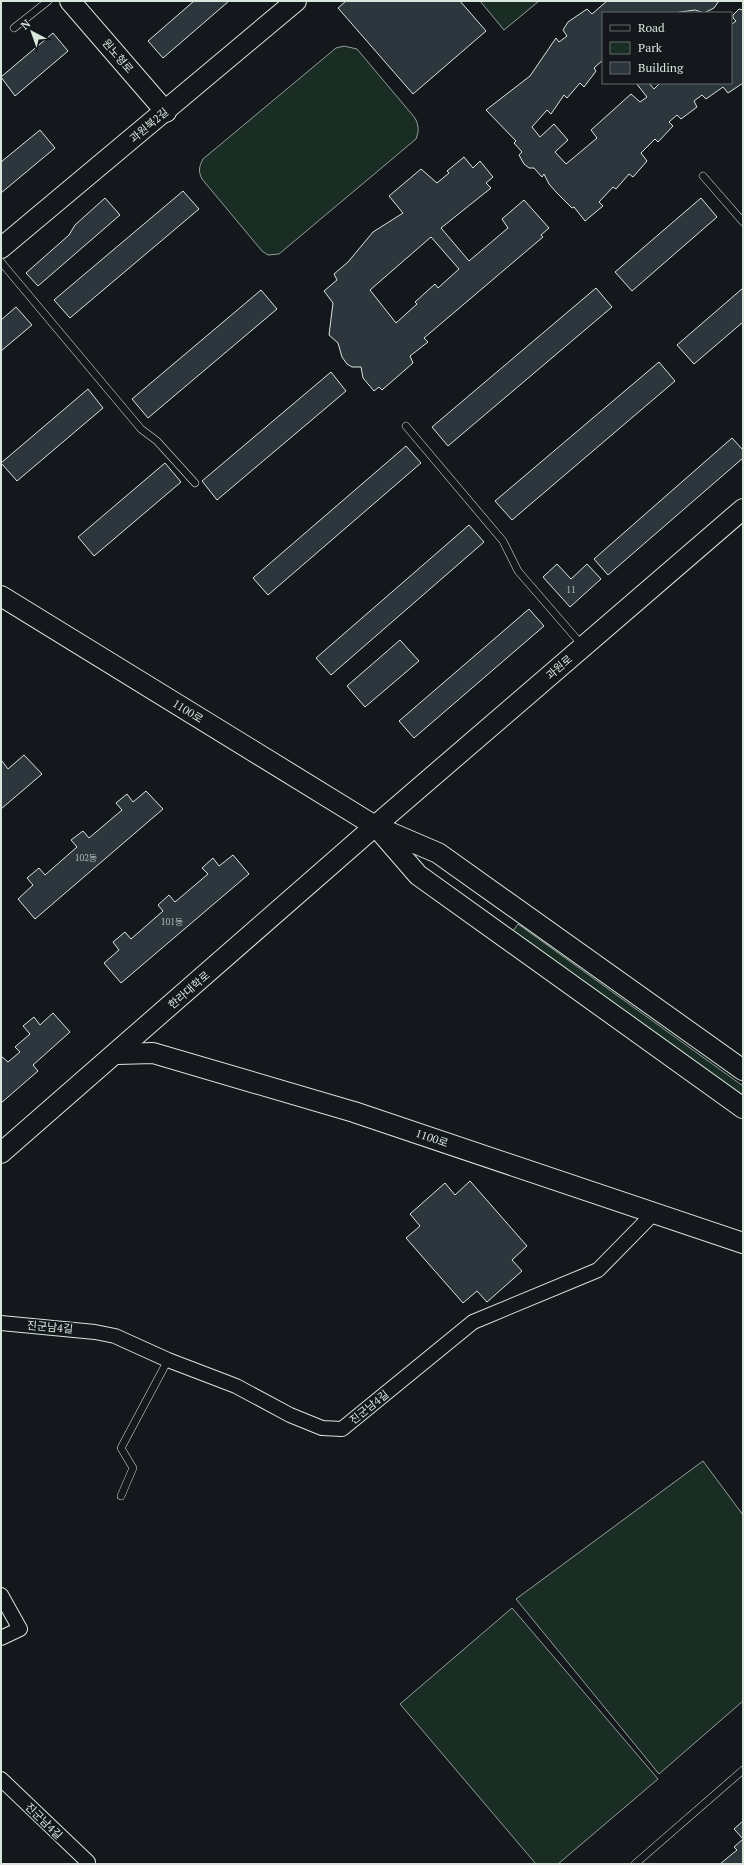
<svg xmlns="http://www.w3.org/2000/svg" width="744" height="1865" font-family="'PT Serif','Noto Sans KR',serif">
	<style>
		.green { fill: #1a2d24; stroke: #939e99 }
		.building { fill: #2c363c; stroke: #d8e6dc; fill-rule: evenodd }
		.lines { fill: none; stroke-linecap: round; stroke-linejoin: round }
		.lane-casing { stroke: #d8e6dc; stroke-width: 8 }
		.street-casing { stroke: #d8e6dc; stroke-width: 16 }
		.secondary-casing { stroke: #d8e6dc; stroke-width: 22 }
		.lane { stroke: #14181c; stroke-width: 7 }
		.street { stroke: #14181c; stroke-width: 14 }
		.secondary { stroke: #14181c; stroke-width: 20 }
		.labels { text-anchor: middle; stroke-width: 3; stroke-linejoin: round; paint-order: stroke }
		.number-label { font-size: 9px; fill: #adbab4 }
		.street-label { font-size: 11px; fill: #d8e6dc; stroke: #14181c }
	</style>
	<rect width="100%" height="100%" fill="#14181c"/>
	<g class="green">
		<path d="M480,1h59l-35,29z"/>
		<path d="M344,46l13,3 58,69c4,8 4,13 1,21l-137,115 -11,1 -6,-4 -60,-72c-4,-8 -3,-12 1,-20l133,-111z"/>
		<path d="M518,924l225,162v10l-230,-165z"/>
		<path d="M703,1461l40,54v186l-84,73 -143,-175z"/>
		<path d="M512,1608l146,171 -100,85h-22l-136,-160z"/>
	</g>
	<g class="building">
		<path d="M194,1h35l-66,57 -15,-17z"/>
		<path d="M346,1h114l26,30 -73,63 -75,-86z"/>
		<path d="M607,1h112l-5,7 -10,5 -9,-3 -22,3h-70v47l-9,8 2,3 -12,16 -4,-4 -13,15 -3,-3 -13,19 -4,-4 -15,17 8,10 14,-13 14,16 -13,12 11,12 31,-26 -6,-8 40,-36 9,8 7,-5 -11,-14h13l5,6 6,-6h71v-58l5,-4 -3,-3v-3l6,-6 4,1v73l-15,10 -5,-6 -17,12 -4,-4 -8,6 3,6 -16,12 -4,-4 -8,7 4,4 -15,16 -3,-3 -14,14 6,8 -14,16 -4,-3 -13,15 -3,-2 -14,15 4,4 -18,15 -11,-14 -2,1 -16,-16 -7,-8 -5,-10 -2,3 -8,-9h-5l-5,-4 -5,-9 3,-3 -8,-9 2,-2 -30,-31 44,-34 26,-38 3,4 8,-6 -4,-6 5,-8 19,-13 5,5z"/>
		<path d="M53,33l15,18 -53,45 -14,-19z"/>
		<path d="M40,130l15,18 -54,45v-31z"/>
		<path d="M464,157l9,11 7,-7 13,16 -7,6 5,5 -50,40 28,33 39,-33 -6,-9 22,-19 25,28 -8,7 2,2 -119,101 4,4 -18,14 3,7 -31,27 -3,-3 -5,4 -11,-13 -2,-11h-9l-5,-3 -5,-7 -4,-14 -9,-8 4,-32 -9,-12 13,-11 -3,-6 14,-12 25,-30 30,-19 -14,-17 32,-27 16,14 12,-10 -2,-2zM431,237l28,32 -21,19 -3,-4 -20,18 2,2 -21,19 -26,-33z"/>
		<path d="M183,191l16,18 -129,109 -16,-18z"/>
		<path d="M105,198l15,17 -82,71 -12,-13 43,-38 6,-10z"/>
		<path d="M701,198l16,19 -85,74 -17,-19z"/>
		<path d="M596,288l16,19 -164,139 -16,-19z"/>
		<path d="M743,288v34l-49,42 -17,-19z"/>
		<path d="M261,290l16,19 -129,109 -16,-19z"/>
		<path d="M16,307l16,18 -31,26v-31z"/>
		<path d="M659,362l16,19 -163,139 -17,-19z"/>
		<path d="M331,372l15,19 -129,109 -15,-19z"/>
		<path d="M88,389l15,19 -86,73 -16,-18z"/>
		<path d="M732,438l11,12v8l-135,117 -14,-16z"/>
		<path d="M406,446l15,17 -153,132 -15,-17z"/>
		<path d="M165,463l16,19 -87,74 -16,-19z"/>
		<path d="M469,525l15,17 -153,133 -15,-17z"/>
		<path d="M557,564l14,15 16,-15 14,15 -31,28 -27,-30z"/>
		<path d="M529,609l15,17 -130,112 -15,-17z"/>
		<path d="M400,640l19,21 -54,46 -18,-21z"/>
		<path d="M24,755l18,19 -41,35v-47l1,-1 6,8z"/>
		<path d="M146,791l17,18 -128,110 -17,-20 15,-14 -6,-7 12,-10 6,7 32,-28 -6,-7 12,-9 6,7 33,-28 -6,-7 11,-9 6,8z"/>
		<path d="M233,855l16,19 -128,109 -17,-20 15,-13 -6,-8 12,-10 6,7 32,-28 -5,-6 11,-10 6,7 33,-28 -6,-6 11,-10 6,8z"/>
		<path d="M53,1013l17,19 -37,33 5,6 -37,32v-47l7,6 12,-10 -5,-5 15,-13 -7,-8 11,-9 6,8z"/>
		<path d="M470,1181l57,65 -15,14 10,11 -35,31 -10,-11 -14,12 -57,-65 14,-12 -10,-12 35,-31 10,12z"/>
		<path d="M743,1821v43h-23l17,-14 -3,-3 9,-8 -9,-10z"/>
	</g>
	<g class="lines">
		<defs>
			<g id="lane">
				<path d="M14,28l34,-27"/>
				<path d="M703,176l40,46"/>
				<path d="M1,262l140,167 16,12 38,42"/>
				<path d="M406,426l97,115 15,30 64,74"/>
				<path d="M121,1496l12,-28 -12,-20 47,-88"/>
				<path d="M635,1864l108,-94"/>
			</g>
			<g id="street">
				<path d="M1,1323l94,9 20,4 53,24 68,26 54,29 32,13 20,1 131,-107 125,-52 56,-57"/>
				<path d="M1,1595l19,34 -19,9"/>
				<path d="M1,1779l87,83"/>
			</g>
			<g id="secondary">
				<path d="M70,1l96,111"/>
				<path d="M1,248l295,-247"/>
				<path d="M1,596l374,230 63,27 305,217"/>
				<path d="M379,830l39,45 325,233"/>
				<path d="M117,1054l36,-1 201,59 389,131"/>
				<path d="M1,1153l374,-327 368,-317"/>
			</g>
		</defs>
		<use href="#lane" class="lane-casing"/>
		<use href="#street" class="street-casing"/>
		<use href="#secondary" class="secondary-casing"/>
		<use href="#lane" class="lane"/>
		<use href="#street" class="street"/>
		<use href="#secondary" class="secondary"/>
	</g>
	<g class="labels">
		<g class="number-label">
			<text x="571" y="593">11</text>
			<text x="86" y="861">102동</text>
			<text x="172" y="925">101동</text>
		</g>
		<g class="street-label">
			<text transform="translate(118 56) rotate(49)" y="4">원노형로</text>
			<text transform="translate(149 125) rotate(-40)" y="4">과원북2길</text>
			<text transform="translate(559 667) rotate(-41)" y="4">과원로</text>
			<text transform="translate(188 711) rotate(32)" y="4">1100로</text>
			<text transform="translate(189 990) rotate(-41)" y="4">한라대학로</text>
			<text transform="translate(432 1138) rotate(19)" y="4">1100로</text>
			<text transform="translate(50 1327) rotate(5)" y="4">진군남4길</text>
			<text transform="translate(369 1407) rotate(-39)" y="4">진군남4길</text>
			<text transform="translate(44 1821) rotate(44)" y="4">진군남4길</text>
		</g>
	</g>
	<rect width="744" height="1865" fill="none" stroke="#d8e6dc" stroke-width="4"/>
	<rect x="602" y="12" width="130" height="72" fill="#14181c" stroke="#626a69"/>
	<rect x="610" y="25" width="20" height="6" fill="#14181c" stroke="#626a69"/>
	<text x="638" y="32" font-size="12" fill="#d8e6dc">Road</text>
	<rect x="610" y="42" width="20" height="12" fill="#1a2d24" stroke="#626a69"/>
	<text x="638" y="52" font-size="12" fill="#d8e6dc">Park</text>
	<rect x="610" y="62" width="20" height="12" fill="#2c363c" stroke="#626a69"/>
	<text x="638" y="72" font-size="12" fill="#d8e6dc">Building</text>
	<g transform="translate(32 32) rotate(319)" stroke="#14181c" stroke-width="3" paint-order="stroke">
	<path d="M0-3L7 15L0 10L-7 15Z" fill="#d8e6dc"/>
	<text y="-6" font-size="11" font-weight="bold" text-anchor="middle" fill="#d8e6dc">N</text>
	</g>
</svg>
